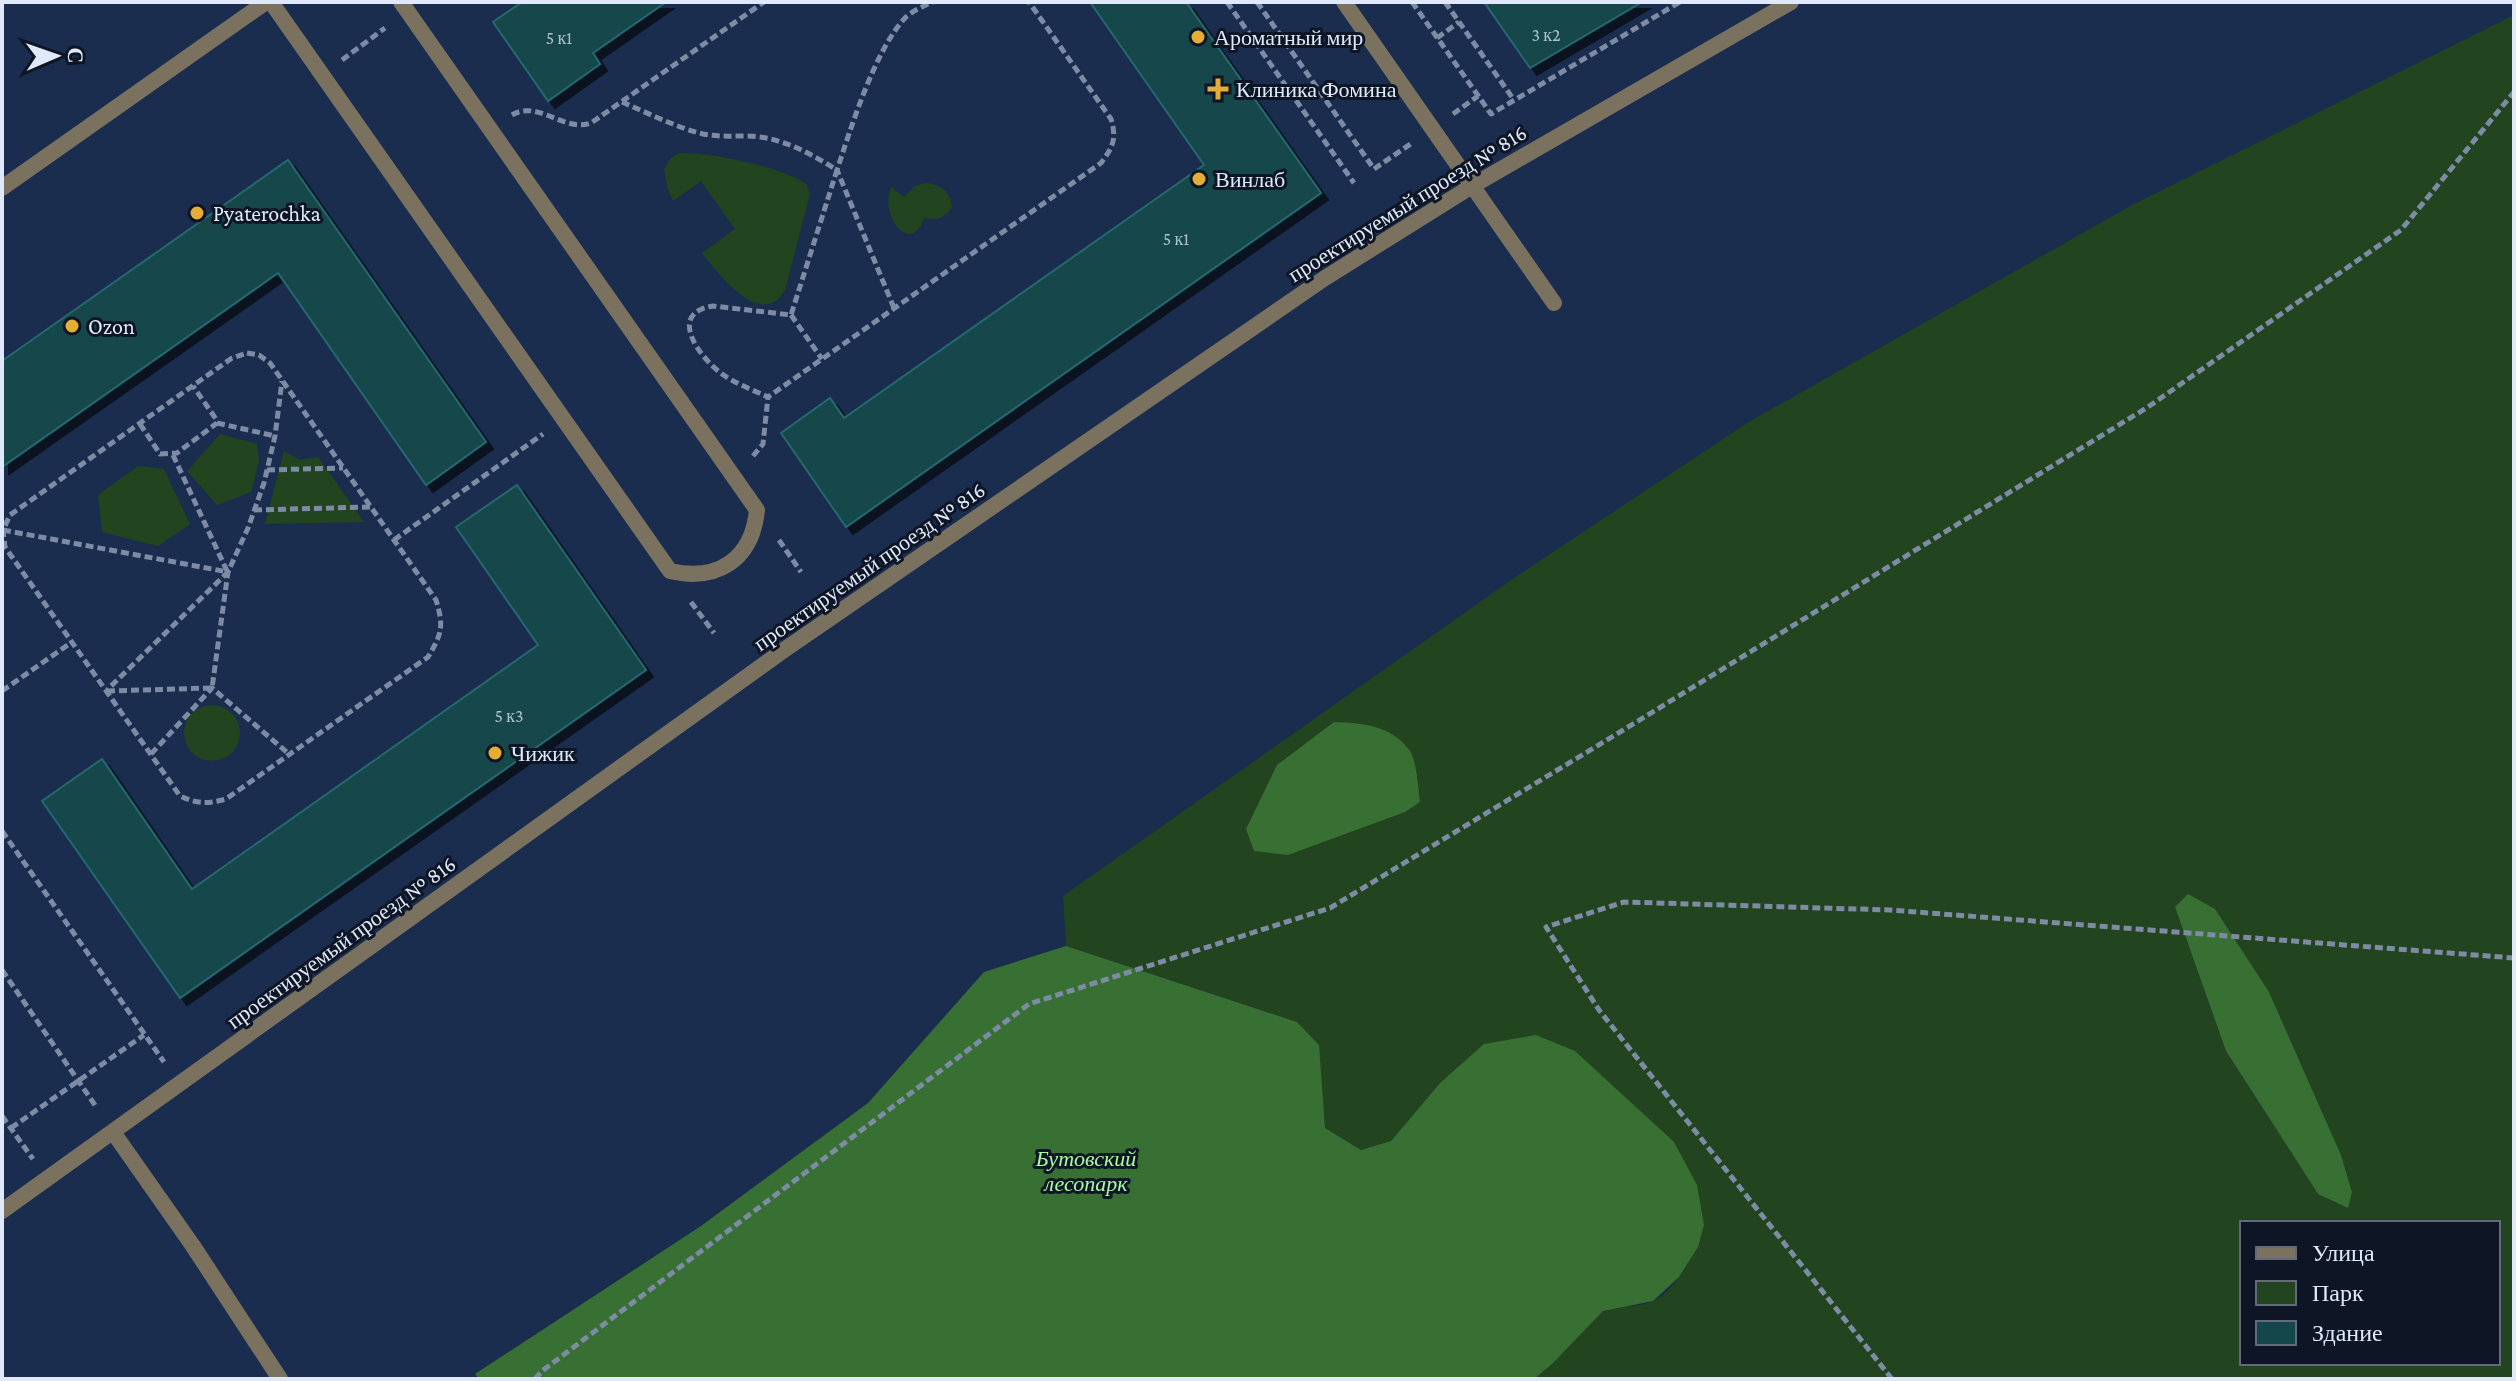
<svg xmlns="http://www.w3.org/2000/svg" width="2516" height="1381" font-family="'Crimson Pro',serif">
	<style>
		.green { fill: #22441f; fill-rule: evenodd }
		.forest { fill: #377032 }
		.building { fill: #14474b; stroke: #25686d; stroke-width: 2; filter: url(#shadow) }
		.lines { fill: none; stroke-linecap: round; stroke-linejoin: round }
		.path { stroke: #7d8ba5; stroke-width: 5; stroke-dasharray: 8 4; stroke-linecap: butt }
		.service { stroke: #7b715f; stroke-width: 16 }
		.minor { stroke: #7b715f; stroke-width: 16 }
		.poi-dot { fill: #e4ad35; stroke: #0e1625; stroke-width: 3 }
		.labels { text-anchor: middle; stroke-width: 6; stroke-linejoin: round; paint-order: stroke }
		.number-label { font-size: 18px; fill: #acc0cf }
		.poi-label { font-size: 22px; fill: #dfe9fb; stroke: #0e1625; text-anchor: start }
		.street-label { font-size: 22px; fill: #dfe9fb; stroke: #0e1625 }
		.park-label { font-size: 22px; font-style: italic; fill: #a9f9a1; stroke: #0e1625 }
	</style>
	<defs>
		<filter id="shadow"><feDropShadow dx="7" dy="7" stdDeviation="0" flood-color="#0009"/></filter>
	</defs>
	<rect width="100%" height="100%" fill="#1b2d4f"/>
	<g class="green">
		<path d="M2514,15v1364h-980c24,-20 42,-45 66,-65 13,-12 38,-5 54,-13 24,-13 43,-51 49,-76l-263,-142 -49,58 -30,9 -36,-22 -4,-41 -24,-65 -231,-76 -3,-50 451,-318 233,-155 385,-218zM2175,907l94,85 72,163 11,37 -34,2 -92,-143zM2242,1223h256v140h-256z"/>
		<path d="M679,153c29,-1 104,14 127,31l4,10 -25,96c-24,41 -66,-16 -83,-37l33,-24 -34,-48 -28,20 -6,-14 -3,-18 7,-11z"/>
		<path d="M925,183c15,1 25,8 27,24 -7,11 -15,14 -28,11 -12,38 -45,0 -33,-31l13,10 11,-11z"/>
		<path d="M220,434l37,10 2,18 -8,30 -34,13 -30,-34z"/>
		<path d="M284,451l16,9 18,-3 46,65 -99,2z"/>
		<path d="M138,466l26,3 26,55 -32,22 -56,-14 -4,-37z"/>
		<circle cx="212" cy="733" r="28"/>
	</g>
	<g class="forest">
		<path d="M1334,722c28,1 58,3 76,29 7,12 8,36 10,51l-15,10 -117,43 -34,-4 -8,-22 31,-64z"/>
		<path d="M2188,894l27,15 54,83 72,163 11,37 -4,16 -30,-14 -92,-143 -51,-144z"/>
		<path d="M1066,946l231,76 22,23 6,83 36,22 30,-9 49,-58 44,-39 52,-9 39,16 99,91 23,43 7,40 -6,22 -19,30 -26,24 -50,10 -51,53 -18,15h-1055l-4,-5 226,-148 167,-123 116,-131z"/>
	</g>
	<g class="building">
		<path d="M522,2h144l-73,51 7,11 -52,37 -55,-79z"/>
		<path d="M1090,2h96l135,191 -475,334 -65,-94 49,-35 14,20 360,-253z"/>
		<path d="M1484,2h158l-112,66z"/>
		<path d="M288,160l198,282 -60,43 -148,-212 -276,194v-106z"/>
		<path d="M517,485l129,185 -466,328 -138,-197 60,-42 90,130 346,-244 -82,-118z"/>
	</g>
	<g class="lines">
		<g class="path">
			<path d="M1227,2l127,181"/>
			<path d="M1257,2l117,167 38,-26"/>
			<path d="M1412,2l79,112 189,-112"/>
			<path d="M1445,2l69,98"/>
			<path d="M1437,38l22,-16"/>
			<path d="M342,60l43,-32"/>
			<path d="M622,102c26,11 53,25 81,32 15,3 28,2 43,2 33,0 64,17 91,34l-46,145 -78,-9c-47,7 -13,52 9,68 14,10 31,16 46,23l333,-234c12,-16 16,-24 10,-44l-82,-117"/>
			<path d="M1453,114l25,-18"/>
			<path d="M512,115c26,-16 52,18 79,8l173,-121"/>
			<path d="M894,308l-57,-138c14,-42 38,-121 69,-153 8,-7 18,-11 27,-15"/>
			<path d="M791,315l31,44"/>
			<path d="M247,353l12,2 11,8 166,237c8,26 6,34 -8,57l-202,142c-18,5 -29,5 -46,-3l-175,-249 -2,-17 7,-15 222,-157z"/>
			<path d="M217,423l58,13"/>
			<path d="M140,424l20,30 17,-1 40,-30 -1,-4 -23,-33"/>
			<path d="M173,455l54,116"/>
			<path d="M753,456l10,-12 5,-47"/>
			<path d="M267,470l76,-2"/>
			<path d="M254,510l116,-3"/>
			<path d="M3,530l225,42 -121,118"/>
			<path d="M394,540l149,-106"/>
			<path d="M779,540l22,32"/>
			<path d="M691,602l23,31"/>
			<path d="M2,691l70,-49"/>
			<path d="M107,691l105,-3 16,-116 20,-44 16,-45 11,-47 7,-55"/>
			<path d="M151,754l61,-66 77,66"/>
			<path d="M2,831l162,231"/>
			<path d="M2,970l95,138"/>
			<path d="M2,1116l31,43"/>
			<path d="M11,1128l133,-93"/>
			<path d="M535,1379l7,-8 487,-367 301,-96 295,-179 523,-322 253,-177 113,-138"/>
			<path d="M1892,1379l-293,-369 -53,-83 78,-25 266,8 624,48"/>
		</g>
		<g class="service">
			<path d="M271,2l399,569c47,11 82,-11 87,-61l-356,-508"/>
			<path d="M193,1246l87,133"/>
		</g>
		<g class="minor">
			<path d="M1344,2l210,301"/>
			<path d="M2,188l264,-186"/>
			<path d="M113,1132l80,114"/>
			<path d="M2,1211l782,-561 541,-372 147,-92 319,-184"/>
		</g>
	</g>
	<g class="poi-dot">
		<circle cx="1198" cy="37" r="8"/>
		<path d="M1214 77h8v8h8v8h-8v8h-8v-8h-8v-8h8z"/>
		<circle cx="1199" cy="179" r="8"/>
		<circle cx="197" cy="213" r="8"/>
		<circle cx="72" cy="326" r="8"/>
		<circle cx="495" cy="753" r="8"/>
	</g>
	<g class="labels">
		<g class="number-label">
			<text x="1546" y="41">3 к2</text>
			<text x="559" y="44">5 к1</text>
			<text x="1176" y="245">5 к1</text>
			<text x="509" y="722">5 к3</text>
		</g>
		<g class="poi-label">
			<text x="1214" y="45">Ароматный мир</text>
			<text x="1236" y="97">Клиника Фомина</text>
			<text x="1215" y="187">Винлаб</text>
			<text x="213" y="221">Pyaterochka</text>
			<text x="88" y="334">Ozon</text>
			<text x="511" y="761">Чижик</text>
		</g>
		<g class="street-label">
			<text transform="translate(1407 203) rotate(-32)" y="8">проектируемый проезд № 816</text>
			<text transform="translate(869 566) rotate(-35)" y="8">проектируемый проезд № 816</text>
			<text transform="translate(341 942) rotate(-36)" y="8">проектируемый проезд № 816</text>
		</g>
		<g class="park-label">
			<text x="1086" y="1166">Бутовский<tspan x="1086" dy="25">лесопарк</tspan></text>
		</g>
	</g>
	<rect width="2516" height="1381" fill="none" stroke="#dfe9fb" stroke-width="8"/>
	<rect x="2240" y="1221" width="260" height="144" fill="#0e1625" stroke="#626a7b" stroke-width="2"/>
	<rect x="2256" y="1247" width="40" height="12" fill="#7b715f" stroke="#626a7b" stroke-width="2"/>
	<text x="2312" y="1261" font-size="24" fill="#dfe9fb">Улица</text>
	<rect x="2256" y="1281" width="40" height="24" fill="#22441f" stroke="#626a7b" stroke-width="2"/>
	<text x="2312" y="1301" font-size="24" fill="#dfe9fb">Парк</text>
	<rect x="2256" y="1321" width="40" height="24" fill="#14474b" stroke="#626a7b" stroke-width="2"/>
	<text x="2312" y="1341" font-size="24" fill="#dfe9fb">Здание</text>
	<g transform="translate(56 56) rotate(88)" stroke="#0e1625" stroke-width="6" paint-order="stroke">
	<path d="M0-6L14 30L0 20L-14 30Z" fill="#dfe9fb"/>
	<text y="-12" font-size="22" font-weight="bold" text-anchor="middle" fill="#dfe9fb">С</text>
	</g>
</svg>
